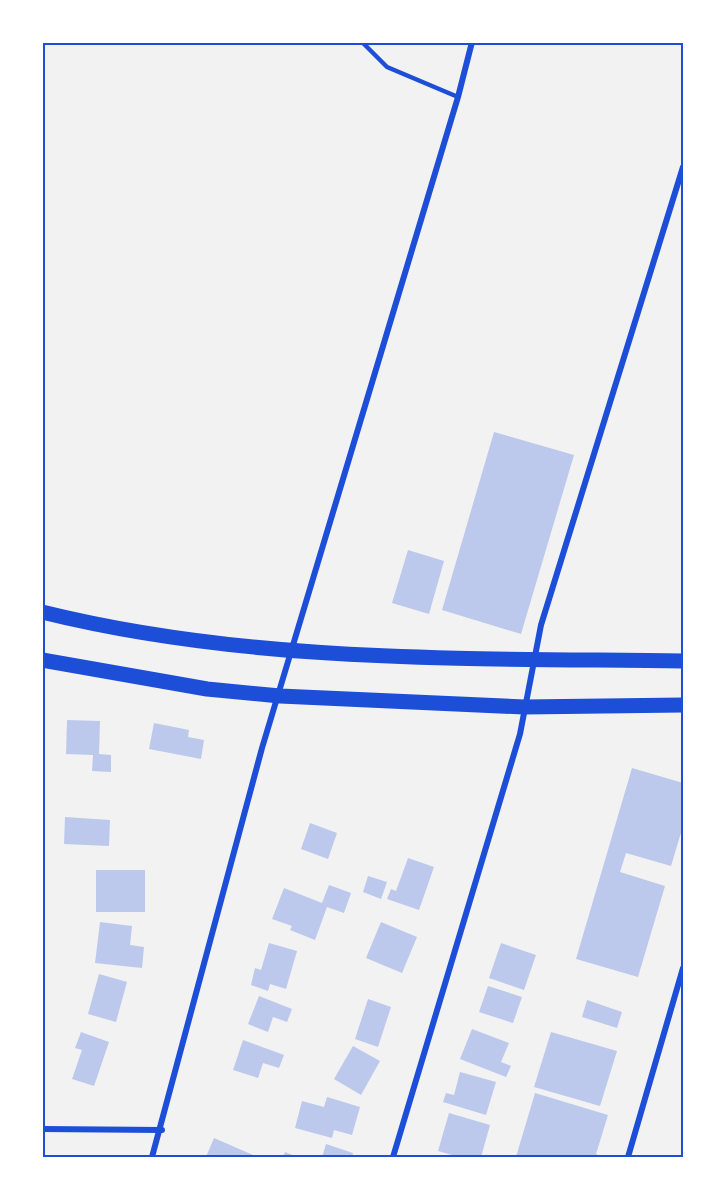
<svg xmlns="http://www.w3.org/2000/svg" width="725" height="1199" font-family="Arial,sans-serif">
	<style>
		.building { fill: #bdc9ec }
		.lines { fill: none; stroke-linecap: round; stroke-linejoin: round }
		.service { stroke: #1d4ed8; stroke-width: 4.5 }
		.minor { stroke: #1d4ed8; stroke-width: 6 }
		.primary { stroke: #1d4ed8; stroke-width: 15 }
		.neatline { fill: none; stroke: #1d4ed8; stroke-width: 2 }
	</style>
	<rect width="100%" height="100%" fill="#f2f2f2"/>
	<g class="building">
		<path d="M494,432l80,23 -53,179 -79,-24z"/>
		<path d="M408,550l36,11 -15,53 -37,-11z"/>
		<path d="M67,720l33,1 -1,33 12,1v17l-19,-1 1,-16 -27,-1z"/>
		<path d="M154,723l35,7 -1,7 16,3 -3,19 -52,-10z"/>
		<path d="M632,768l51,15v43l-12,40 -45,-13 -6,19 45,14 -27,91 -62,-18z"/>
		<path d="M65,817l45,3 -1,26 -45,-2z"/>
		<path d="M310,823l27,10 -9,26 -27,-10z"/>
		<path d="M408,858l26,9 -15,43 -32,-11 4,-10 5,2z"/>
		<rect x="96" y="870" width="49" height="42"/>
		<path d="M368,876l19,6 -6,17 -18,-7z"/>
		<path d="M329,885l22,8 -7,20 -17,-6 -12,33 -25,-10 2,-4 -20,-7 12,-31 38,15z"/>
		<path d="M100,922l32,4 -2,19 14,2 -2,21 -47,-5z"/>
		<path d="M381,922l36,15 -15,36 -36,-15z"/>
		<path d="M269,943l28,8 -11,38 -16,-5 -2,7 -17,-6 4,-17 6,2z"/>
		<path d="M501,943l35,12 -12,35 -35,-12z"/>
		<path d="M99,974l28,8 -11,40 -28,-8z"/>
		<path d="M488,986l34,11 -9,26 -34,-11z"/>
		<path d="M259,996l33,13 -5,13 -14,-5 -5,15 -20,-8z"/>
		<path d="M368,999l23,8 -13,40 -23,-8z"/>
		<path d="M587,1000l35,12 -5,16 -35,-11z"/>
		<path d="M472,1029l37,14 -8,19 10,4 -5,11 -46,-18z"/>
		<path d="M81,1032l28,10 -15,44 -22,-7 10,-29 -7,-2z"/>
		<path d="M551,1032l66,19 -17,55 -66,-19z"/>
		<path d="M243,1040l41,15 -5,13 -16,-5 -5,15 -25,-8z"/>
		<path d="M353,1046l27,15 -19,34 -27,-16z"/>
		<path d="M460,1072l36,10 -10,33 -43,-13 3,-9 8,2z"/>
		<path d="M535,1093l73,22 -12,39 7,3h-87z"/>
		<path d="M327,1097l33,10 -8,28 -18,-5 -2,8 -37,-10 7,-27 22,6z"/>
		<path d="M449,1113l41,12 -9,32h-22l-21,-6z"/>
		<path d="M214,1138l44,19h-52z"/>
		<path d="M326,1144l27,9 -1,4h-30z"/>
		<path d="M285,1152l12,5h-14z"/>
	</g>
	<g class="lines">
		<path class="service" d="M362,42l25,25 71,30"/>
		<g class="minor">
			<path d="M42,1129l120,1"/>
			<path d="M152,1157l110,-409 196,-651 14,-55"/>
			<path d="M393,1157l127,-423 21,-109 142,-458"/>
			<path d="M628,1157l55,-189"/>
		</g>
		<g class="primary">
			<path d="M42,612c210,52 426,46 641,49"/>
			<path d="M42,660l165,29 73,7 244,11 159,-2"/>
		</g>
	</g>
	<rect width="725" height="1199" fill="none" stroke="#ffffff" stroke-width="87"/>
	<rect x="44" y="44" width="638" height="1112" class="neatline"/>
</svg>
